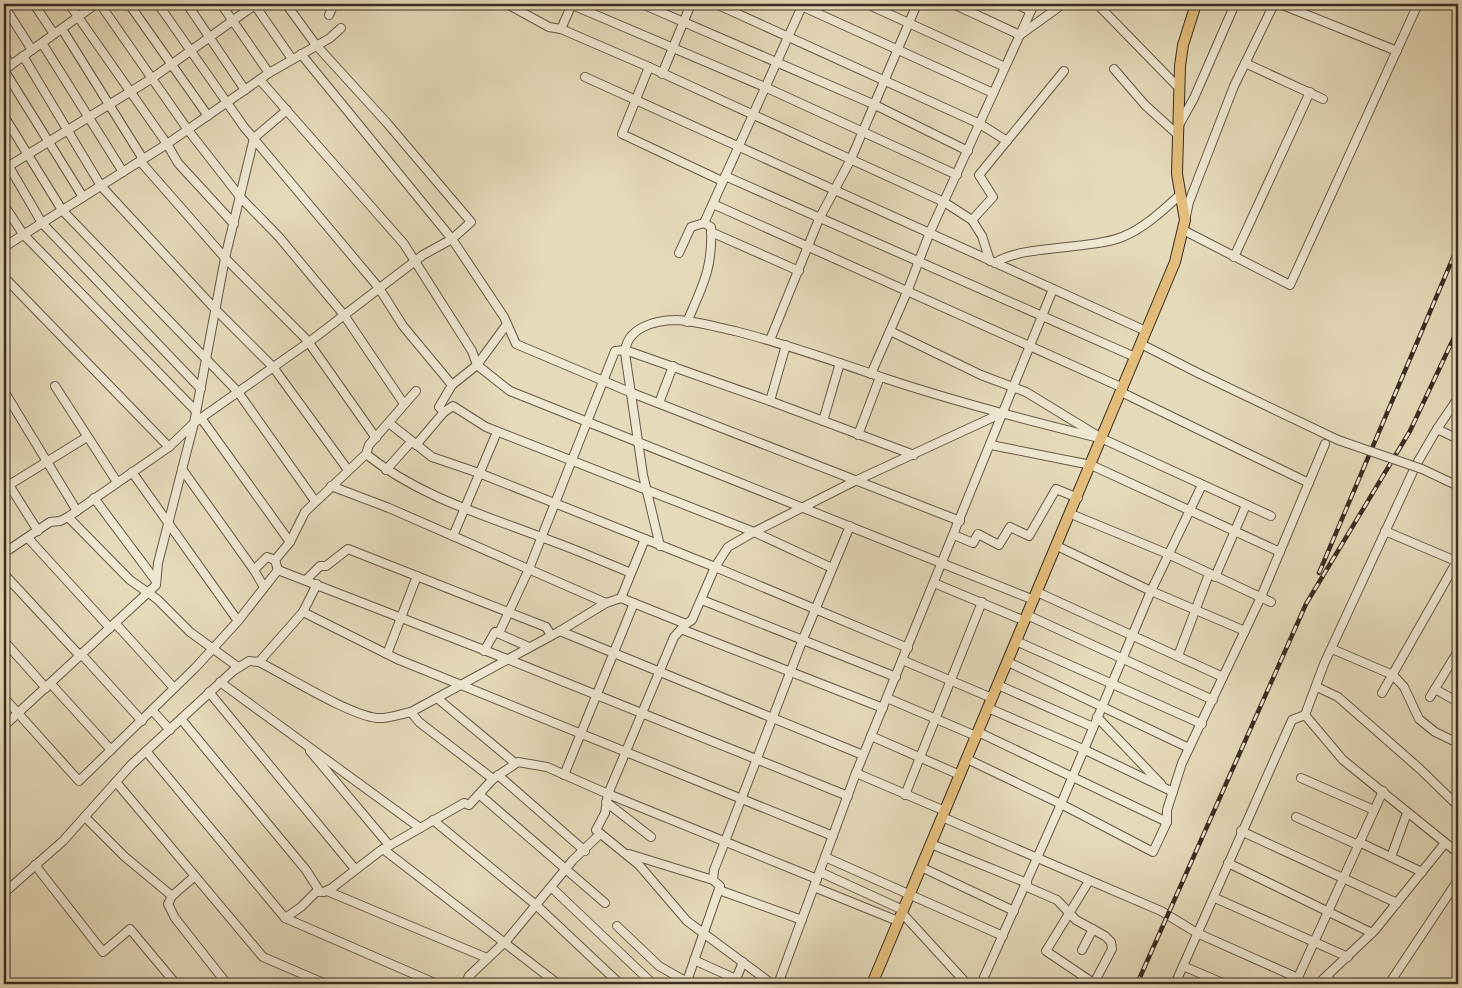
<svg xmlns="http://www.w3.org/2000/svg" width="1462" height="988" font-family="'Sorts Mill Goudy',serif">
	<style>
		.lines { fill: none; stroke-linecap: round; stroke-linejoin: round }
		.minor-casing { stroke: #655847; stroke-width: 10 }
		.major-casing { stroke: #3a2c21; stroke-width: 12 }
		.minor { stroke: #eee7d2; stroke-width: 8 }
		.major { stroke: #e2bd7c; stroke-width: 10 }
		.rail-casing { stroke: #3a2c21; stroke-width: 4.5 }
		.rail { stroke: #eee7d2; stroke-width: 2.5; stroke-dasharray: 8; stroke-linecap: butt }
		.minor-bridge-casing { stroke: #655847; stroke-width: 10; stroke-linecap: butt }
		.minor-bridge { stroke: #eee7d2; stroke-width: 8 }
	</style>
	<rect width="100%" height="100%" fill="#e5dab9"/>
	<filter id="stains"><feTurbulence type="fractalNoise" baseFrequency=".004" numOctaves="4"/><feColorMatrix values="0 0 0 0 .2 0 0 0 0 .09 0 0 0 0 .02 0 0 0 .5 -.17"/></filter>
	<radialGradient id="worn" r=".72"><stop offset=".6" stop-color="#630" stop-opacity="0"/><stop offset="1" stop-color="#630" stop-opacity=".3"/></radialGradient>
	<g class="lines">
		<defs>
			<g id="minor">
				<path d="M34,4l20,30"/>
				<path d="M69,4l98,140 11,19 56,61"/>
				<path d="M100,4l88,126 53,68 38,39 65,78 60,89"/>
				<path d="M129,4l79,112"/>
				<path d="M158,4l86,123 135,161 24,38 49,59"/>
				<path d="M187,4l58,86"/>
				<path d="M221,4l48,69"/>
				<path d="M254,4l38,55"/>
				<path d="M507,4l42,23 12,2"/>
				<path d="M570,4l197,84 190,87"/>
				<path d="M572,4l-11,25 88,38 295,135 28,18 10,16 8,25"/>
				<path d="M642,4l231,100 95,47"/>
				<path d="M716,4l264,120 27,17"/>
				<path d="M797,4l196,89"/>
				<path d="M867,4l138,63"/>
				<path d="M953,4l67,31 43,-31"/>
				<path d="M1016,4l15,7"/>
				<path d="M1097,4l82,84"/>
				<path d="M1280,4l117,47"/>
				<path d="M4,6l28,44"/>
				<path d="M329,15l5,-11"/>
				<path d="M62,29l81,130"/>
				<path d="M42,43l81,129"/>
				<path d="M301,54l151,185 52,78 12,27 116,49 328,128"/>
				<path d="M4,55l7,10"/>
				<path d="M23,56l78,130 115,124 57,57 75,103"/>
				<path d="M1245,63l78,36"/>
				<path d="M649,67l-27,67 100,47"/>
				<path d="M1114,69l31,36 32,29"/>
				<path d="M4,70l79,127"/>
				<path d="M4,70l92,-66"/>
				<path d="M662,74l29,-70"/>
				<path d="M585,77l561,254"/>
				<path d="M260,80l144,164 68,107 5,14 33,26 524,209"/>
				<path d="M4,116l58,94 176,182 77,109"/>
				<path d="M1179,125l15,-27 41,-94"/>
				<path d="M4,158l38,65 159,166"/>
				<path d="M140,161l85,97 82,82 69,98"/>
				<path d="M4,169l147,-90 105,-75"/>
				<path d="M725,176l410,181"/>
				<path d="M713,204l410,184"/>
				<path d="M4,205l19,29 173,177"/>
				<path d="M1186,216l3,-14 45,-116 40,-82"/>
				<path d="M972,220l21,-23 -14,-22 85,-104"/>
				<path d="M1183,230l107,55 128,-281"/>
				<path d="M711,232l88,39"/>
				<path d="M4,247l163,-103 102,-71 61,-35 11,-10"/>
				<path d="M679,253l12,-26 13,-4"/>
				<path d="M1234,257l76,-165"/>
				<path d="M995,263c25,-18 94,-13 127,-26 23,-9 41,-27 59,-43"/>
				<path d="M4,277l165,170"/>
				<path d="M687,322c16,-37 26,-54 24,-95l-7,-4 99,-219"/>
				<path d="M890,331l91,44 45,17 77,47 168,77"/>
				<path d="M770,340l49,-121 32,-60 66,-155"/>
				<path d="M1141,344l59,30"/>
				<path d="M871,374l36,-82 23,-60 104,-228"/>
				<path d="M55,386l62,96"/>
				<path d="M4,391l73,120"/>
				<path d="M1121,392l188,91"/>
				<path d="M770,401l16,-56"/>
				<path d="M659,403l14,-37"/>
				<path d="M444,412l9,-6 33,21 268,105 78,36"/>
				<path d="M201,418l89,124"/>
				<path d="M823,421l17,-58"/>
				<path d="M389,423l43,34 47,16 166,66"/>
				<path d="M1437,429l21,10"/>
				<path d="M858,435l22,-58"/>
				<path d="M416,445l28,-33 -5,-5 13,-22 25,-20 30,-41"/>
				<path d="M991,445l100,20 189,87"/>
				<path d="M366,454c53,43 121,62 183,86 28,10 55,22 82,33"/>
				<path d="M182,469l72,101 10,17"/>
				<path d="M386,470l25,-28"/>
				<path d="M132,472l106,149"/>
				<path d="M4,477l34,54"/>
				<path d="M9,485l78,-48"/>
				<path d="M331,486l58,22 217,95"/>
				<path d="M94,498l62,83"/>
				<path d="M1071,514l97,40 103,48"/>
				<path d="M68,517l62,63 27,19 33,33 48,35"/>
				<path d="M1385,531l73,31"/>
				<path d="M954,535l19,8 5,-9 21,11 11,-18 19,9 27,-47 22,9"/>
				<path d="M453,536l44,-104"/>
				<path d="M28,538l82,90"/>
				<path d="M660,546l-17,-71 -18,-122c1,-25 30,-33 51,-33 20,1 40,7 59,11 51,13 99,30 149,47 72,24 145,43 219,61"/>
				<path d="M1057,546l94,45 94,40"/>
				<path d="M4,553l46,-31 10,-1 8,-4 101,-70 25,-24 115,-81 114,-87 29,-16 19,-17 -84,-99 -71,-78 -30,-41"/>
				<path d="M275,560l3,10 229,89 341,137"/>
				<path d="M254,570l13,-13 8,3 15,-18 15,-30 61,-58 3,-9 47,-54"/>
				<path d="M4,574l76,82"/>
				<path d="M1215,577l31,-72"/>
				<path d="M306,580l14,-14h6l22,-17 198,78 5,8"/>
				<path d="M934,583l91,38"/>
				<path d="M1037,592l186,85"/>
				<path d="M702,600l194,77"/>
				<path d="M303,612l94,47 436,177"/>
				<path d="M1027,615l186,85"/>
				<path d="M115,623l59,65"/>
				<path d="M686,624l-12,13 -66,157 -3,19 -9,17 43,35 48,56 85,63"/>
				<path d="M681,629l202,79"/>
				<path d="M560,631l303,124"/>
				<path d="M499,633l30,-64 86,-218 10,-1 145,51 144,54"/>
				<path d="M4,641l42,47"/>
				<path d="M1016,641l186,83"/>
				<path d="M908,648l-193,-81 13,-20 26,-15 101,-51 145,-67"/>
				<path d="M1332,649l61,26 11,12 15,32 16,13 23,11"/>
				<path d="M484,651l11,-19 34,15"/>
				<path d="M387,654l30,-78"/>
				<path d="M82,655l60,66"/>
				<path d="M1178,656l31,-82"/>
				<path d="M902,660l90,38"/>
				<path d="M259,662l44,-50 14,-28"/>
				<path d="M1008,662l181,86"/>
				<path d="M220,682l200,146"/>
				<path d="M51,684l60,66"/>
				<path d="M998,685l95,42"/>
				<path d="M1317,687l21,10 82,72 38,37"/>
				<path d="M1435,689l23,13"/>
				<path d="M209,692l146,177"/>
				<path d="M1382,693l75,-132"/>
				<path d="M1430,697l28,-46"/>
				<path d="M437,698l78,65"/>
				<path d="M887,698l89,38"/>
				<path d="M7,701l72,80 117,-114 42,-46 40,-51"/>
				<path d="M988,708l95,41 90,43"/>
				<path d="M152,710l18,20"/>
				<path d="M411,712l8,10 74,57"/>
				<path d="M1305,715l38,45 115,93"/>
				<path d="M1097,717l64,67"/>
				<path d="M181,719l125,151 14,22"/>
				<path d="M4,726l152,-141 2,-22 36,-140 31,-165 29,-120 33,-28"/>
				<path d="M978,732l189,90"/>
				<path d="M871,736l89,39"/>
				<path d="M146,751l139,167 152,66"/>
				<path d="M310,751l79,94"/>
				<path d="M967,759l94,45 92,48 14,-30v-12l15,-47 79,-166 64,-153"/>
				<path d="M856,773l89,38"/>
				<path d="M498,775l87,76"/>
				<path d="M564,775l70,-172"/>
				<path d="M1301,778l73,32"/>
				<path d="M116,782l147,175 63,27"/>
				<path d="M480,795l125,108"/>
				<path d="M905,795l77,-193"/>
				<path d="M606,802l45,35"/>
				<path d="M85,817l40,40 47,39"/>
				<path d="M942,817l219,94 36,22 101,45"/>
				<path d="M1296,817l62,28"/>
				<path d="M433,820l103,85 84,79"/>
				<path d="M1241,831l156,72"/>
				<path d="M1359,842l63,30"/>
				<path d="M931,844l96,39"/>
				<path d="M383,849l175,135"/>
				<path d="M629,854l84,26"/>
				<path d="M825,857l178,79"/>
				<path d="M1391,857l16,-44"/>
				<path d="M1228,863l144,70"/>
				<path d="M35,865l68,87 27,-23 46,55"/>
				<path d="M921,867l93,44"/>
				<path d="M820,872l83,38"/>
				<path d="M195,876l-23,20 -4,8 7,14 52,66"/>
				<path d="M1089,881l-43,70 49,33"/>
				<path d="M1025,886l32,14 19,20 29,16 6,6 1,7 -18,34"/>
				<path d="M551,887l102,97"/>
				<path d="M814,887l84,34"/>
				<path d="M719,890l83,30"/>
				<path d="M327,891l160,67"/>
				<path d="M4,893l59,-52 68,-76 102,-94 16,-10 10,1c28,14 90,53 118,56 11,1 23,-4 34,-6l149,-81 46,-28 15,-5 65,26 6,-4 23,-53 -70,-28 -24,59"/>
				<path d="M1215,898l133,59"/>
				<path d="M902,913l65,71"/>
				<path d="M285,918l16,-11 16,-16 7,1 8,-4 48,-37 84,-48 5,2 24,-26 25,-17 29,5 61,27 209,85"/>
				<path d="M617,926l42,40 28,16"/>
				<path d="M1082,950l11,-21"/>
				<path d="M694,960l42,19 7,-17"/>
				<path d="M1183,966l42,18"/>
				<path d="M1327,977l7,7"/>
				<path d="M465,984l4,-8 38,-36 66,-80 27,-26"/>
				<path d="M686,984l34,-98 -7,-6 1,-10 89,-231 47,-113"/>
				<path d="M778,984l78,-211 197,-484"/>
				<path d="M981,984l80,-180 90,-213 51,-106"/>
				<path d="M1175,984l117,-264 13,-5 19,-51 92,-199 21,-36 21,-31"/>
				<path d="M1295,984l88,-193"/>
				<path d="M1318,984l57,-54 70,-87"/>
				<path d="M1389,984l69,-104"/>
			</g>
			<path id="major" d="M872,984l303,-722 10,-42 -8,-46 3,-108 3,-21 13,-41"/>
		</defs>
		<use href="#minor" class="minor-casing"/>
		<use href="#major" class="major-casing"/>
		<use href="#minor" class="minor"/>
		<use href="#major" class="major"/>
		<defs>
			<g id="rail">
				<path d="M1319,573l139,-327"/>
				<path d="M1137,984l169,-380 104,-173 48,-102"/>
			</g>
		</defs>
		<use href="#rail" class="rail-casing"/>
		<use href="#rail" class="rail"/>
		<defs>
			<path id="minor-bridge" d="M1200,374l138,66 84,29 36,17"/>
		</defs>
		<use href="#minor-bridge" class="minor-bridge-casing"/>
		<use href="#minor-bridge" class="minor-bridge"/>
	</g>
	<rect width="1462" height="988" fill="none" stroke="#e5dab9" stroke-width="20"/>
	<rect x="5" y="5" width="1452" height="978" fill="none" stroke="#3a2c21" stroke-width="2.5"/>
	<rect x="10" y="10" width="1442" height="968" fill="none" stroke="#3a2c21"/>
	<rect width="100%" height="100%" filter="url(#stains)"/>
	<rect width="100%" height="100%" fill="url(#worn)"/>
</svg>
